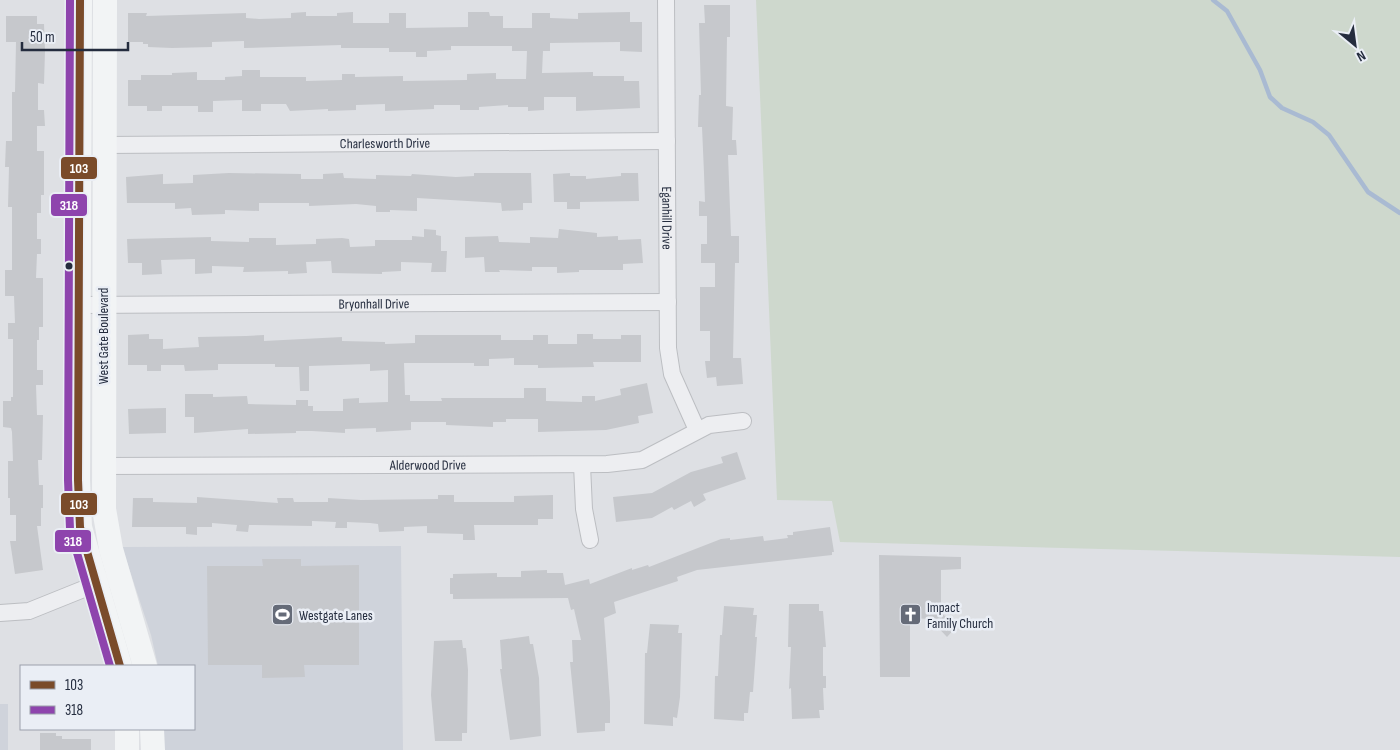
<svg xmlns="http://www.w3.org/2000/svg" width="1400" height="750" font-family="'Sofia Sans Condensed',sans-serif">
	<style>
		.built { fill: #cfd3db }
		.green { fill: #ced8cd }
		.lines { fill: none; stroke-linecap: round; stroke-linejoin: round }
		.stream { stroke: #a9bad2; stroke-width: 4.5 }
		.building { fill: #c6c8cc }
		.street-casing { stroke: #bcbec2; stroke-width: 18 }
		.street { stroke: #edeef1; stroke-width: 16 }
		.secondary { stroke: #f2f4f5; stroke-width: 24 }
		.bus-1-casing { stroke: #eaeef5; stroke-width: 11 }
		.bus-2-casing { stroke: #eaeef5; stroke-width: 11 }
		.bus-1 { stroke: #7a4b2a; stroke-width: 8 }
		.bus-2 { stroke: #8e44ad; stroke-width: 8 }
		.bus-dot { fill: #242c3e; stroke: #eaeef5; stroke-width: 2 }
		.labels { text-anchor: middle; stroke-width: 5; stroke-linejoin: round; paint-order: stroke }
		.street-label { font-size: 14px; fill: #242c3e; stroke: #eaeef5 }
		.poi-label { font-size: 14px; fill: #242c3e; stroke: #eaeef5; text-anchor: start }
		.line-badge { stroke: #eaeef5; stroke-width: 2 }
		.badge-label { font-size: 14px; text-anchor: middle; font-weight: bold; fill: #fff }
	</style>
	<rect width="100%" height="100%" fill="#dee0e4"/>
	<g class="built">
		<path d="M401,546l2,204h-240v-21h31v-63h-36l-7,-31 -29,-88z"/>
		<rect x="0" y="704" width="8" height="46"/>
	</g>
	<path class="green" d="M756,0h644v557l-560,-15 -8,-41 -55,-1z"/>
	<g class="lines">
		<path class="stream" d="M1213,0l14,11 33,59 10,27 12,11 31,14 16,13 39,57 32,21"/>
	</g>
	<g class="building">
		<path d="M704,5h26v32h-3l-1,69 7,1 -1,33h4l1,15h-9l3,81h8v27h-4l-2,95h8l2,26 -26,2 -1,-9 -9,1 -2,-17h5v-30h-10v-44h15v-24h-14v-19h6v-28h-8v-15l6,1 -1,-29 -2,-46h-4l1,-32h2l-2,-72h6z"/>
		<path d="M306,12v4h31v-3l16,-1v11h36v-10h17v15l62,-1v-15h21l1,4h13v12h29v-15h18v5l28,1v-6l52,-1v10h12v30l-22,-1v-9l-70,1v8h-7l-1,22 51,-1v4h31v5h15l1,27 -64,3v-14h-32v13l-16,1v-4h-20v-2l-29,2v3h-19v-5h-26v4l-49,2v-7l-29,1v5l-28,1v-2l-38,2 -4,-7h-25v7h-19v-11l-29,1v11h-15v-6h-36v5h-15v-5h-19v-26h13v-5h31v-2l25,-1v8h28v-3l17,-1v-6h18v7h46v4l36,-1v-6h13v3l48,-1v5l64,-1v-6l29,-1v6h30l1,-28h-15v-5h-61v4l-24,1v6h-11v-5h-27v-4h-48v-3l-97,3v-7l-32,1v5l-40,1 -24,-1v-3h-5v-2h-15v-29h19l-1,3 100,-3v5l13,1 32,-1v-5z"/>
		<path d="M6,16h31v8h7l1,27 -1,33 -6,-1v27h6l1,16h-8v25h7v44h-3v18h-4v26h4v15h-4l-1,24h7v49h-4v13h-2v30h6v15h-7l1,30h6l-1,45h-4l1,25h4v23h-2v18h-4l6,44 -28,4 -5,-33h6v-26h-6v-17h-2v-37h5l-1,-29 -1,-4 -8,-1v-26h8v-4h2v-58h-5v-16h7l-1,-27h-9v-26h7v-63h-4l1,-40h-4l1,-26h6v-49h3l1,-50h-10z"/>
		<path d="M229,173l72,1v5h22v-5l20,-1 1,5 32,1v-4l35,1 1,-2 44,3 18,-1v-3h57l1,30h-9v7l-21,1 -1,-8 -84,-5v13l-27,-1v2h-14v-6l-20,-2 -47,2v-3h-50v8l-34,-1v4l-33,1 -1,-7 -16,1v-6h-48l-1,-26 37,-3v10l30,-1v-8z"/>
		<path d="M570,173v3h16v3l35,-3v-3h17l1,28 -59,1v7h-13v-7h-13l-1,-28z"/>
		<path d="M424,229l12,1v5l5,1v15h6l-1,21h-15l1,-9 -31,-1v9l-19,1v2l-50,-1 -1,-12 -25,1 1,11 -19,1v-3l-45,1 1,-5 -32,-1v7l-17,1v-15l-34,1 1,14 -20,1v-12h-14l-1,-24 84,-2v4l38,1v-4h27v7l40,-1v-5l26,-1 7,1 1,8 25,-1v-6h37v-4l12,1z"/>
		<path d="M559,229l38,4v4l21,-1v4l23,-1 2,24 -20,1v6h-44v2l-22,1v-6h-25v4l-33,-1 1,2h-15l-1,-15 -19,1v-21l33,-1 1,6 31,1v-6l28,1z"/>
		<path d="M149,334v5h14v10l36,-2 -1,-10 48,-1 18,-1v6l78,-4v4l43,1v2l30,-1v-8h86v5h32v-5h15v9h29v-10h16v5h28v-4h20v27h-48l1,5 -56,1v-3h-24v-7l-25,1v7h-15v-3h-70l1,32h5v6h32l-1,-3h83v-10h22v13l36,1v-6h13v5l26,-6 -1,-6 27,-6 6,30 -15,3 1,7 -33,7 -68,2v-13h-32v3h-13v5l-47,-2v-3h-35v8l-35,2v-4l-31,1v4l-33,-2h-16v2l-48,1v-5l-54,4v-16h-9v-23h28v3l34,-1 1,8 48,1v-5h12v6h5v5h30v-12l16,-1v5l29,-1v-32l-18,1v-7l-61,2v25h-9l-1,-24h-24v-3h-57v6l-33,1 -1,-6h-23v6h-14v-6h-19v-30z"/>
		<path d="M166,408v25l-37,1 -1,-25z"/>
		<path d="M737,452l9,27 -43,15 3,6 -12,7 -3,-6 -17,9 -2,-3 -20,11 -36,4 -3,-25 39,-4 39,-21 32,-9 -2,-6z"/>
		<path d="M438,495h16v7h60v-6l39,-1v24h-15v6h-64l1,15h-12v-6l-36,-1v-7l-23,1v4l-25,1 -1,-8 -8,-1 -23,-1v6h-12l1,-6 -24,-1v5l-63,-1 -1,7 -12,-1 1,-6 -25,-2v4h-15v8l-11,-1v-7h-54l1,-29h20v4l44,1v-6l81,6 -1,-5h16l1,4h34v-4l33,2 77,-1z"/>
		<path d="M830,527l4,25h-2v3l-135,15 -20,7 1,4 -64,21 2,11 -12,5 6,84v21h-5v8l-28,2 -7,-71h3l-1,-22h9l-7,-31 -3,1 -3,-12 -115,1v-5h-3v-16h3v-4l44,-1v4h24v-6l26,-1v3h16l2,12 24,-6 1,5 42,-16v2l16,-5 1,2 72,-28 9,-1v2l33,-4 1,5 24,-3 -1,-3h6v-3z"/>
		<path d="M879,555l82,2v12l-20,1v42l15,15 -9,10 -17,-18 -20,-1v59h-30z"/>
		<path d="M262,559h39v7l58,-1v100h-55l1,12 -43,1v-13h-54l-1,-99h56z"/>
		<path d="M789,604h30v7h4l3,36h-3v29h3v12h-3l1,22h-5l1,8 -28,1 -1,-31 -2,1 2,-42h-3z"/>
		<path d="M724,606l30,2 -1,7h4l-2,22h2l-4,55h-3l-2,21h-4v8l-30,-2 1,-43h3l2,-41h2z"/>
		<path d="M650,624l29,1 -1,8h4l-2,64 -3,21 -4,-1v9l-29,-2 1,-71h2z"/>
		<path d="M529,636l1,8h3l6,34 2,58 -31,4 -10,-71h2l-2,-29z"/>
		<path d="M462,640l1,8h3l2,22 -1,63h-5v8h-27l-4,-46 3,-54z"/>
		<path d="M40,733h16v3h6v3h29v11h-51z"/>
	</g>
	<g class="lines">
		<defs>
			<g id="street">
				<path id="s1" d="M666,0l2,348 4,26 25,56"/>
				<path id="s2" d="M104,145l563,-4"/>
				<path id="s3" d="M79,305l589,-3"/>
				<path d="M582,465l2,44 6,31"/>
				<path id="s4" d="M103,466l504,-2 35,-4 67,-35 34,-4"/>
				<path d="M0,613l29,-2 77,-31"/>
			</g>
		</defs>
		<use href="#street" class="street-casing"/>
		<use href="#street" class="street"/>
		<g class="secondary">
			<path d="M80,0l-2,480 2,47 40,139"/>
			<path d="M105,0l-1,509 7,40 34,117"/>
			<path d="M127,729v21"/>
			<path d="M152,729l1,21"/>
		</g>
		<defs>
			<path id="bus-1" d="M80,0l-2,480 2,47 40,139"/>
			<path id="bus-2" d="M70,0l-2,480 2,49 40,137"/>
		</defs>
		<use href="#bus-1" class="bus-1-casing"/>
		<use href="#bus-2" class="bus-2-casing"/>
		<use href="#bus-1" class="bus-1"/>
		<use href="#bus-2" class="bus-2"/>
	</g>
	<defs>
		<symbol id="stadium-square" viewBox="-11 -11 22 22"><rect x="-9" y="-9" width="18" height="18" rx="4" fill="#656b78" stroke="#eaeef5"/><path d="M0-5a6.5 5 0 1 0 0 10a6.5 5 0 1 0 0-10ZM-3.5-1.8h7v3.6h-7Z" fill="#fff"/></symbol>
		<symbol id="church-square" viewBox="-11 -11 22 22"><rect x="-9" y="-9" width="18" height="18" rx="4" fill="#656b78" stroke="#eaeef5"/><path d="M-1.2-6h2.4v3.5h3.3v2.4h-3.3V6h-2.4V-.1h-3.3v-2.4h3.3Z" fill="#fff"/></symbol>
	</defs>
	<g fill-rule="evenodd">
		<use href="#stadium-square" x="270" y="602" width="25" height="25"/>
		<use href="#church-square" x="898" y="602" width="25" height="25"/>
	</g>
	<circle class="bus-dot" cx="69" cy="266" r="4.5"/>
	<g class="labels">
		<g class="street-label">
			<text dy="5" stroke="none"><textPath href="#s2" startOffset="281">Charlesworth Drive</textPath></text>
			<text dy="5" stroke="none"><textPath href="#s1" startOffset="218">Eganhill Drive</textPath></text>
			<text dy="5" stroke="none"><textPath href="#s3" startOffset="295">Bryonhall Drive</textPath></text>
			<text transform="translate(103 336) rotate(-90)" y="5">West Gate Boulevard</text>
			<text dy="5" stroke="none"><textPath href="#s4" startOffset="325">Alderwood Drive</textPath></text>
		</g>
		<g class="poi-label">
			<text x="927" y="612">Impact<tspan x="927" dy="16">Family Church</tspan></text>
			<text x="299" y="620">Westgate Lanes</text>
		</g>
	</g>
	<g class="line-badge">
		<rect x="60" y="156" width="38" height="24" rx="5" fill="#7a4b2a"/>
		<rect x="50" y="193" width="38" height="24" rx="5" fill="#8e44ad"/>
		<rect x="60" y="492" width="38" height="24" rx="5" fill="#7a4b2a"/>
		<rect x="54" y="529" width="38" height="24" rx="5" fill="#8e44ad"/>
	</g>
	<g class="badge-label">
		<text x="79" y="173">103</text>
		<text x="69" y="210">318</text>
		<text x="79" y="509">103</text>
		<text x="73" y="546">318</text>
	</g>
	<rect x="20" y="665" width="175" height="65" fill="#eaeef5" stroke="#9ba0ac"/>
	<rect x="30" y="681" width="25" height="8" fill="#7a4b2a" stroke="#9ba0ac"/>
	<text x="65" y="690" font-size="15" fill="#242c3e">103</text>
	<rect x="30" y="706" width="25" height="8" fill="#8e44ad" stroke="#9ba0ac"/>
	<text x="65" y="715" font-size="15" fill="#242c3e">318</text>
	<g transform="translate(1355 45) rotate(151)" stroke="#eaeef5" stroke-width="4" paint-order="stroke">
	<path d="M0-4L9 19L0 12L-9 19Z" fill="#242c3e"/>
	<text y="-8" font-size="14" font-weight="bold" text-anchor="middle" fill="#242c3e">N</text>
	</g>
	<path d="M22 42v8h106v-8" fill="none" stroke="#242c3e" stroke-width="2.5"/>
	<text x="30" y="42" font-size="15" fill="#242c3e" stroke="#eaeef5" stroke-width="4" paint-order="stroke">50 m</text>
</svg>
